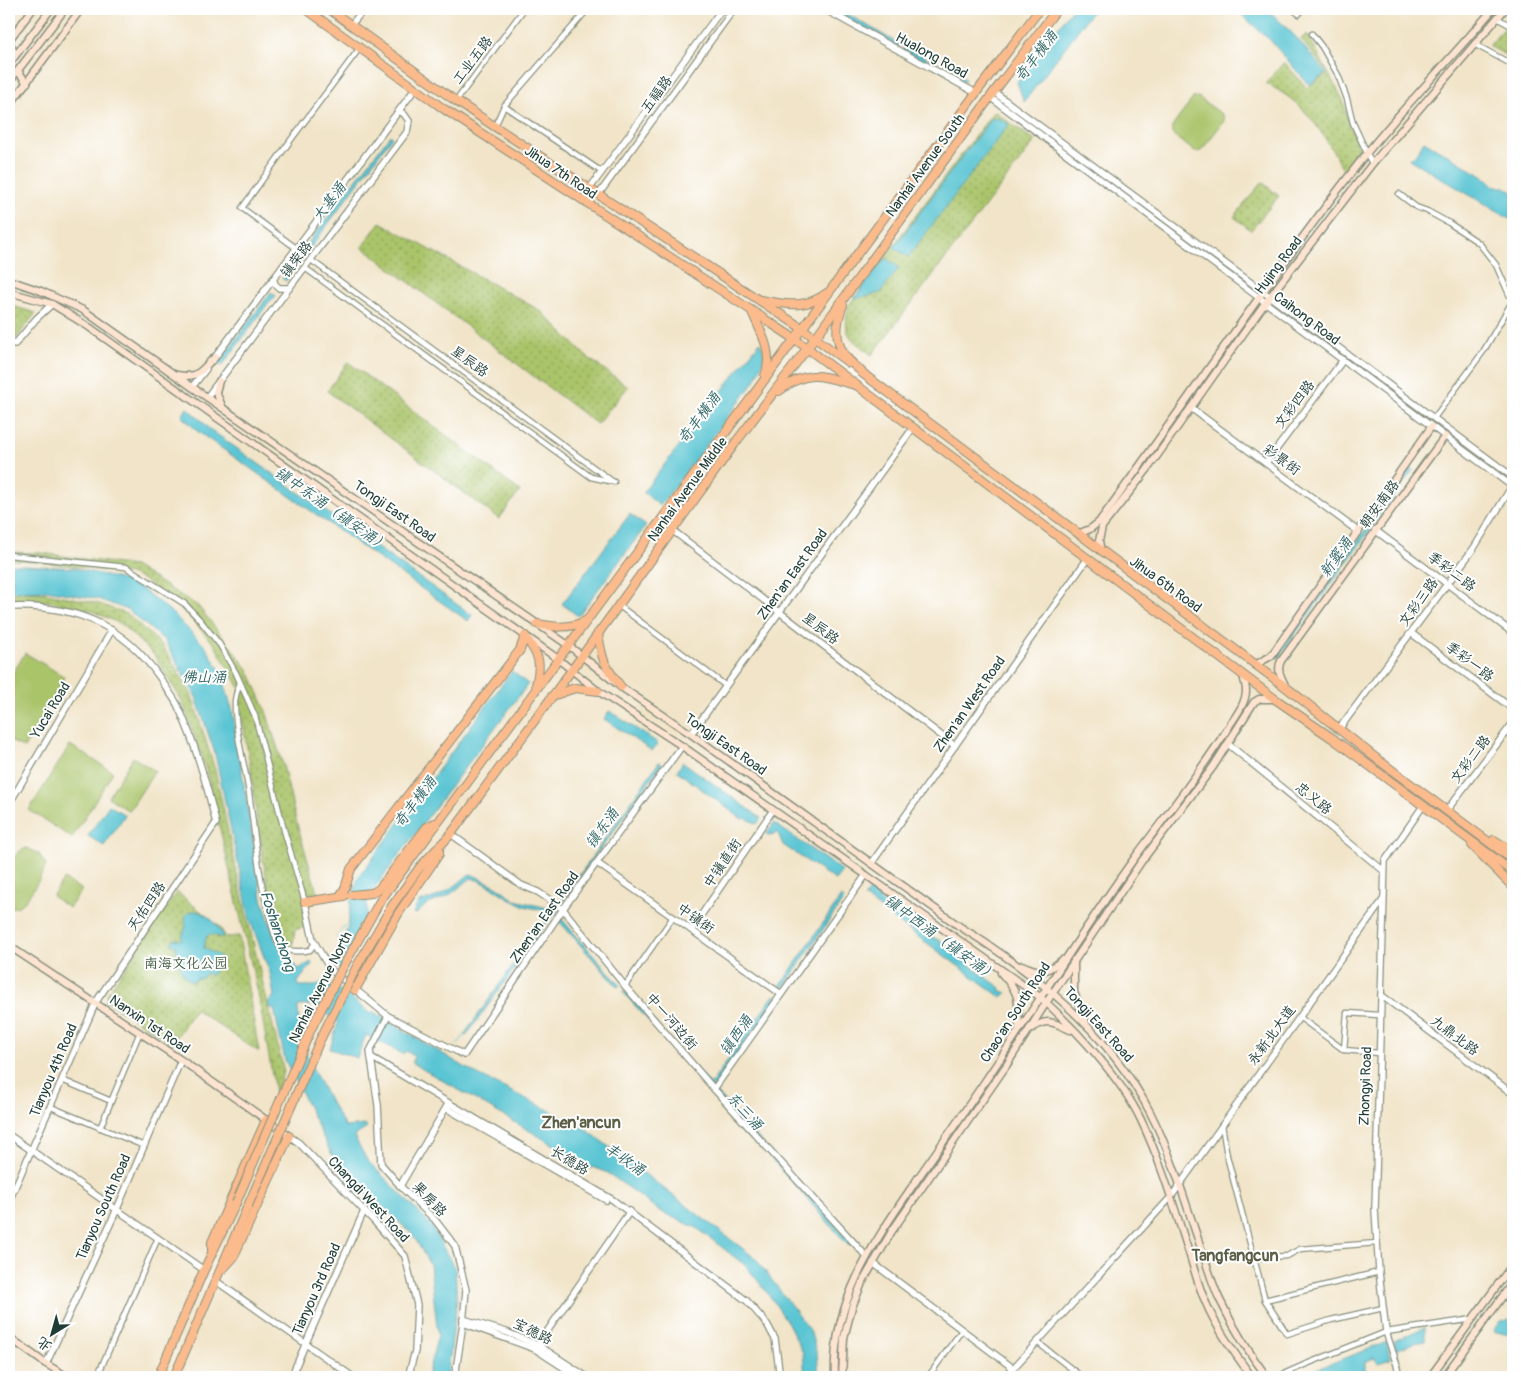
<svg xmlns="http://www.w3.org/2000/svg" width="1522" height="1386" font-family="Pangolin,'LXGW WenKai TC',sans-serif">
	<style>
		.grass { fill: #aac46a; stroke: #64804f }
		.park { fill: url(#park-dots); stroke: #64804f }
		.water { fill: #5ac5d3; stroke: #3c8184 }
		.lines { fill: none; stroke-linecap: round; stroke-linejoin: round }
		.stream { stroke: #5ac5d3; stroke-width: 1 }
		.minor-casing { stroke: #88907e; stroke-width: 7 }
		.tertiary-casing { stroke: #88907e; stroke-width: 8 }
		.secondary-casing { stroke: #88907e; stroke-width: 9 }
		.primary-casing { stroke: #88907e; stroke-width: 10 }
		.trunk-casing { stroke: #88907e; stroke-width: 10 }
		.minor { stroke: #fff; stroke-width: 4.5 }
		.tertiary { stroke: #fff; stroke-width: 5.5 }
		.secondary { stroke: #fde4d1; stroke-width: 6 }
		.primary { stroke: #fbbb8c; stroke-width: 8 }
		.trunk { stroke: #fbbb8c; stroke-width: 8 }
		.trunk-bridge-casing { stroke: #88907e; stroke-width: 10; stroke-linecap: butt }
		.trunk-bridge { stroke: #fbbb8c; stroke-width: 8 }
		.labels { text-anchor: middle; stroke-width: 4; stroke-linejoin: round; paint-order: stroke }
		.street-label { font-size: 14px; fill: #1f3d34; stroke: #fff }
		.park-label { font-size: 14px; fill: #425f42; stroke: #fff }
		.water-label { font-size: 15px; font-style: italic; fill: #316664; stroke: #fff }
		.quarter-label { font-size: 16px; font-weight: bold; fill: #5c5f45; stroke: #fff }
	</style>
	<defs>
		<pattern id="park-dots" width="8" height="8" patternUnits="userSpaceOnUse" patternTransform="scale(1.25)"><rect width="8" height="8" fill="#aac46a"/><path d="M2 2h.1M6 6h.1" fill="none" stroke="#8aa058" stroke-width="1.8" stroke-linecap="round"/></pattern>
	</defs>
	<rect width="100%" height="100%" fill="#fff"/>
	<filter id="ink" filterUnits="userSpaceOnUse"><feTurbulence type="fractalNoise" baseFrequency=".02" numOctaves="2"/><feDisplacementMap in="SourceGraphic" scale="10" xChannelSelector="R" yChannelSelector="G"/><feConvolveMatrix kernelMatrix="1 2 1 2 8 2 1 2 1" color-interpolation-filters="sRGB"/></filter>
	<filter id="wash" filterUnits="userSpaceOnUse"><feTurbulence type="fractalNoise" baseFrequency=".0096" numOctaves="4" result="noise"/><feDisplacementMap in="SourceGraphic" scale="20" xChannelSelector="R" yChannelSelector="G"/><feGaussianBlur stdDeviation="1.12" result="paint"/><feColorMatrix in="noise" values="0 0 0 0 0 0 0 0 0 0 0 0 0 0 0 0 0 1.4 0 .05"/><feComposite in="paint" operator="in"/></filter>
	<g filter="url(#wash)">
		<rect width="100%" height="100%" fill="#f1e4c8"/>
		<g class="grass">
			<path d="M1198,97l25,18 1,6 -23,30 -6,1 -23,-18v-7l21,-29z"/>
			<path d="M25,653l40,24 -41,71 -15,-8v-60z"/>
			<path d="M70,745l43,27 -41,66 -43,-28z"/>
			<path d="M133,757l22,14 -26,40 -21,-14z"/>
			<path d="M27,848l12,6 7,11c-3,10 -18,35 -26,40 -4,3 -7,2 -11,2 0,-19 -6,-52 18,-59z"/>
			<path d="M64,879l18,11 -13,18 -17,-12z"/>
		</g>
		<g class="park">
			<path d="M1505,27l8,4v28l-24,-13z"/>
			<path d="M1307,34l36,66 6,24 12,27 -17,20c-13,-23 -27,-50 -48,-68 -9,-8 -20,-14 -30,-20l18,-21 23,26 21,-15 -27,-34z"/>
			<path d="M994,111l41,30 -163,214c-23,-18 -29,-18 -24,-49z"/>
			<path d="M1262,182l17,14 -28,34 -17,-13z"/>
			<path d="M380,222l161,89 45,45 42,31 -31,37 -235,-177z"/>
			<path d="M9,305l27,8 -22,28 -5,-4z"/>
			<path d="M348,362l172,129 -21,28 -172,-128z"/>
			<path d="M9,552l32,1 93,13 64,40 50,63 17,39 18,57 13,55 22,75 -15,5 4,26 -12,4 -3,20 -11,-7 -11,-43 -12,-71 -7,-58 -12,-71 1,-12 -26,-44 -27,-30 -43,-34 -14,-6 -93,-13 -28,-1z"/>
			<path d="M27,592l20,1 50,10 30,11 35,31 29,49 24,76 24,113 45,189 -9,20 -17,-99 -51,-220 -25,-72 -28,-46 -33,-31 -29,-13 -45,-10h-38v-8z"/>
			<path d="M177,892l42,34 7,11 13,-1 20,116 -64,-43 -23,35 -66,-43 1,-7z"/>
		</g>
		<g class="water">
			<path d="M830,9h9l60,35 -1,3z"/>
			<path d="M1072,9h22l-70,93 -7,-20z"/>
			<path d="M1235,9h32l28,27 31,37 -17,12 -39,-45z"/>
			<path d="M904,46l60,32 1,3 -2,1 -60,-32z"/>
			<path d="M998,118l11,6 -101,133 -14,-10 92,-122 4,-6z"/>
			<path d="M390,135l2,2 -106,144 -4,-3 2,-3z"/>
			<path d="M1424,141l65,39 4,6 8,2 2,-2 10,6v29l-104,-62 6,-4z"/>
			<path d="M886,258l13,10 -19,25 -26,6z"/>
			<path d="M271,292l5,4 -7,6 -47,64 -4,-3z"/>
			<path d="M760,342c8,17 1,23 -5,39l-95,125 -17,-14z"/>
			<path d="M187,408l15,13 6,7 264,187 -4,6 -271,-190 -15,-15z"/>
			<path d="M1410,467l3,3 -135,188 -3,-1z"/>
			<path d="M630,514l16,12 -68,90 -16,-12z"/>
			<path d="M9,564l65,4 53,13 11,5 32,25 35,35 16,26 11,37 30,189 14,44 23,27 12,-7 1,2 -14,18 1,4h16l9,-5 29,18 16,14 4,-1 105,63 105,52 172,131 55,72 7,24 2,23h-14l-2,-24 -15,-30 -16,-24 -26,-33 -49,-38 -36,-16 -53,-39 -16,-6 -3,2 -8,-9 -6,-3 -163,-94 2,-7 -8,-5 -3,3 -37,-19 -9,23 -27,-9 8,-27 -24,-17 -16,1c0,46 25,82 47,121l21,-2 1,3 -13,8 13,24 64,65 24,44 2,30 -9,73 -2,5h-19l11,-42 -8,-70 -17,-30 -31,-29 -19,-15 -7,1 -15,-21 -11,-20 -45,-91 -11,-51 -5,-2v-5l5,-6 -4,-23 -20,-53 -35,-166 -19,-57 -32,-57 -36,-30 -30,-11 -52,-9 -37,1z"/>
			<path d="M512,671l16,13 -161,214v17l-25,57 -9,-9 15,-36 3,-26 7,-23z"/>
			<path d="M609,711l49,32 -6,8 -48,-32z"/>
			<path d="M659,762l3,2 -102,141 -1,-1z"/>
			<path d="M683,762l78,56 -4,6 -11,-6 -4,1 -65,-48z"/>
			<path d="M109,805l16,10 -21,31 -16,-10z"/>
			<path d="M774,823l68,48 -7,9 -52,-35 -5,-12 -9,2 -3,-1z"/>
			<path d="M471,874l27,13 17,13 37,9 5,-3 2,2 -5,9 -4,1 -25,36 -2,-2 25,-35c-5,-9 -12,-8 -20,-10 -21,-6 -36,-24 -57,-29l-23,18 -22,9 -10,9 -3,-1 6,-11c22,-5 32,-12 49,-27z"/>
			<path d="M870,890l7,5 3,6 5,4 17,9 14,16 25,11 15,14 45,33 -1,2 7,3 -5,5 -138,-101z"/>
			<path d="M841,897l3,2 -61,89 -3,-2z"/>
			<path d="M194,911c12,0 27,16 29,27 -16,-5 -16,-7 -19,10l17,9 -9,18 -2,1v-2l-4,-1 -4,5h-4l-6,4c-13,-8 -14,-22 -16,-36l-5,-2 3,-5 7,1 5,-14 -1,-9 4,-5z"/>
			<path d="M560,917l60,68 -2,2 -60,-67z"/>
			<path d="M521,954l2,3 -57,79 -2,-1z"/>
			<path d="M625,990l227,253 -3,3 -226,-254z"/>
			<path d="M774,995l3,2 -63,90 -3,-3z"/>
			<path d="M1510,1320l3,1v15l-20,-5 7,-10z"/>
			<path d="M1425,1327v14l-12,2 -17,7 -2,-9z"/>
			<path d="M1387,1342l3,17 -11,4 -5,-5 -9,4v9l-15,6h-54z"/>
		</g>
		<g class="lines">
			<g class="stream">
				<path d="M336,938l8,-12 5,-2"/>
				<path d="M457,1045l7,-9"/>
			</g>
		</g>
	</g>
	<g filter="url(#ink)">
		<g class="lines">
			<defs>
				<g id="minor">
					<path d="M1292,9l7,5"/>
					<path d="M1497,18l16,9"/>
					<path d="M1312,34l10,13 16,28 9,24 6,24 19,41"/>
					<path d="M1474,44l39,21"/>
					<path d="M456,101l68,-92"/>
					<path d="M504,106l98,66"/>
					<path d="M495,126l9,-20 84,-97"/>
					<path d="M1399,194l17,13 11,4 22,12 30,20 17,22 17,38"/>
					<path d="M296,248l-54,-40 51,-71 66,-88"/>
					<path d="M311,260l301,221"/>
					<path d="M305,268l286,209 23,5"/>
					<path d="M1434,418l49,-66 30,-52"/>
					<path d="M9,555l117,12 59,37 14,15 21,26 16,28 19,43 29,114 21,72"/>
					<path d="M618,605l108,81"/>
					<path d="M240,683c-3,8 -6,15 -5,23 0,27 10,59 14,87 6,42 9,84 21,125 2,9 5,21 11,28 8,7 19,6 29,4l5,-7"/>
					<path d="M625,986l48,-69"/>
					<path d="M1299,1017l45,33 35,3"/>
					<path d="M1344,1050l3,-37 32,2"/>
					<path d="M62,1080l49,21"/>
					<path d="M51,1107l93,39"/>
					<path d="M1222,1125l5,31 38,144 22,34 44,-14 52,-12"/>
					<path d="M100,1128l40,-96"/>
					<path d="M1253,1258l34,-2 13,-7 77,-6"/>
					<path d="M1265,1300l114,-28"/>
					<path d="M1037,1342l45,35"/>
					<path d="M97,1377l61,-139"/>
					<path d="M928,1377l34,-47"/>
					<path d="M1277,1377l27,-12 82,-33 87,-13"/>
				</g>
				<g id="tertiary">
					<path d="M824,9l152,84"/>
					<path d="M351,25l13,-16"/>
					<path d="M994,92l519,385"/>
					<path d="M990,97l523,390"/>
					<path d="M590,188l132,-179"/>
					<path d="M599,194l135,-185"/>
					<path d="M273,279l2,5 4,4h10"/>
					<path d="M9,343l6,1 21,-25 16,-15"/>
					<path d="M213,360l202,-271"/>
					<path d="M192,387l14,-18"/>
					<path d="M207,397l200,-265 2,-11 -5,-7 -5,-3"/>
					<path d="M1191,408l168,124"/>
					<path d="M1266,463l77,-103"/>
					<path d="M672,530l283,216"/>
					<path d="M1375,530l138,103"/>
					<path d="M9,607c64,-3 114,17 151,71 5,8 12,17 17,26 18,38 29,78 39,119l-120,179 -87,199"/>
					<path d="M1411,633l102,76"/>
					<path d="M1339,729l135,-181 38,-62"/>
					<path d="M691,734l222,-306"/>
					<path d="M1228,744l156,127"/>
					<path d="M9,804l103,-174"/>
					<path d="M1447,810l66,-87"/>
					<path d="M451,834l70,51 17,7 25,17 62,77 89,103 153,168"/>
					<path d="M597,863l184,131"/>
					<path d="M871,864l217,-306"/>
					<path d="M305,902l8,38 17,29 58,47 76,39 99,-146 119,-163"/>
					<path d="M691,930l82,-120"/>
					<path d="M1381,995l132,99"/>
					<path d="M388,1016l-18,35 8,54 3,59 22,25 32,31 20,26 11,44 -3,33 -8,54"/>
					<path d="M371,1057l242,143 134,101 20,23 8,15 4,31 -2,7"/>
					<path d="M714,1089l152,-214"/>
					<path d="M446,1108l160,92"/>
					<path d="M9,1135l195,135"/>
					<path d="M289,1136l10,7 75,78 31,35 12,49 -2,46 -7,26"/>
					<path d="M400,1186l47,-80"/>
					<path d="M873,1263l140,105"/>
					<path d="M216,1281l137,96"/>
					<path d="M463,1319l43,13 32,13 49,32"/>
					<path d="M463,1323l72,26 43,28"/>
					<path d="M535,1349l95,-138"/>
					<path d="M46,1364l71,-155 64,-149"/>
					<path d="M291,1377l73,-166"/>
					<path d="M1005,1377l166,-180 212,-297"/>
					<path d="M1401,1377l-15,-45 -7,-60 -4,-62 10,-349 38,-55"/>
				</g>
				<g id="secondary">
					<path d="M9,40l24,-31"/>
					<path d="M9,41l6,14"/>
					<path d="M9,64l42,-55"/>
					<path d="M18,71l9,12"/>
					<path d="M9,82l56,-73"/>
					<path d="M9,106l72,-97"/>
					<path d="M9,280l32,11 42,19 109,77 376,258 53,42 70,47 268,192c76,47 149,105 191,186 23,45 37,96 54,145 5,14 9,29 16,43 13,27 29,53 47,77"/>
					<path d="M9,292l43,12 37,23 469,332 40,32 84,55 358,251c35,31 81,81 101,123 21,44 34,90 49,136 5,16 9,32 16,47 10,24 31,54 46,74"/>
					<path d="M177,375c23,4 23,-5 38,-18"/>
					<path d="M219,381l-3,11 6,14"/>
					<path d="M1078,534l12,-5 9,-7c90,-122 173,-249 267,-368 40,-50 86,-96 127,-145"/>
					<path d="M1101,551l-2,-10 3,-14 45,-57 118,-167 107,-139 133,-155"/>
					<path d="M1255,665l16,-9 160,-229"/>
					<path d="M1286,687c-4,-8 -10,-17 -5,-26l164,-225"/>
					<path d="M9,946l172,114 108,76"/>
					<path d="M1074,960v33l9,19 3,11"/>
					<path d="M1022,965c20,9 24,8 40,-5"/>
					<path d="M1001,973c22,24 16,27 18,57"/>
					<path d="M1030,1030c16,-13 23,-8 40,0"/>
					<path d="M9,1337l37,27 22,13"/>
					<path d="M835,1377c-4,-78 43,-140 85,-202 27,-38 54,-77 80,-116 45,-67 88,-137 136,-203 31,-42 64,-83 92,-128 6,-10 18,-24 18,-37 0,-5 -2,-11 -3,-16"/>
					<path d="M842,1377l2,-39 8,-31 10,-24 30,-52 114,-165 40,-63 95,-141 72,-95 41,-65 5,-3h16"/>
					<path d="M1430,1377l83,-113"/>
					<path d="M1444,1377l69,-95"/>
				</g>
				<g id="primary">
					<path d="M306,9l138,100 351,230 480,360 57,39 181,134"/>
					<path d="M329,9l124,90 350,230 46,34"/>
					<path d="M862,373l425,315 90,71 136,101"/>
					<path d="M1494,840l19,12"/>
					<path d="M1472,845l41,42"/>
				</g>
				<g id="trunk">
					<path d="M760,300c25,4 45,10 67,-7"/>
					<path d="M843,305c-6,15 -9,34 1,49 5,8 15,15 22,22"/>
					<path d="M752,312c9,20 22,41 13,64"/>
					<path d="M779,391c30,-23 43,-15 76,-6"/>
					<path d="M537,624c17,3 32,5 48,-3"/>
					<path d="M598,633c4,28 6,32 23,54"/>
					<path d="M525,636c14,21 17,24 11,49"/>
					<path d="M552,696l23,-8 23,3"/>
					<path d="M372,893l7,-4 48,-62 8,-4"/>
					<path d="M340,896l5,-8 6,-19 169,-219 5,-14"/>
					<path d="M380,901l596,-808 64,-84"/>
					<path d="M305,902l39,-6"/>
					<path d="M392,906l28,-39 31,-33 131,-178 154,-214 79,-104 179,-246 63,-83"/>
					<path d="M355,990l43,-76 41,-60v-8"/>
					<path d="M212,1251v-9l54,-122"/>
					<path d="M223,1269l10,-11 56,-122"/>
					<path d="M158,1377l46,-107 32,-67"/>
					<path d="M174,1377l73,-169"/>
				</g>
			</defs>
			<use href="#minor" class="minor-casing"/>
			<use href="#tertiary" class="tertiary-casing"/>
			<use href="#secondary" class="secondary-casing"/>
			<use href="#primary" class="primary-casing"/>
			<use href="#trunk" class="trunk-casing"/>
			<use href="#minor" class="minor"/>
			<use href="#tertiary" class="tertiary"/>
			<use href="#secondary" class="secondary"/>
			<use href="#primary" class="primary"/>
			<use href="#trunk" class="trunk"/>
			<defs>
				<g id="trunk-bridge">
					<path d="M351,895l21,-2"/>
					<path d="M236,1203l75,-174 32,-62 37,-66"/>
					<path d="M247,1208l73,-168 37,-74 35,-60"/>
				</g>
			</defs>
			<use href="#trunk-bridge" class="trunk-bridge-casing"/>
			<use href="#trunk-bridge" class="trunk-bridge"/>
		</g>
	</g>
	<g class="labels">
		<g class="street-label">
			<text transform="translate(932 55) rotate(29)" y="5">Hualong Road</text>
			<text transform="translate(472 60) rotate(-53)" y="5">工业五路</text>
			<text transform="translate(656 94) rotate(-54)" y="5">五福路</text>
			<text transform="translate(925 165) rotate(-54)" y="5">Nanhai Avenue South</text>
			<text transform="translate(561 172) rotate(34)" y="5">Jihua 7th Road</text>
			<text transform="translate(296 259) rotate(-53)" y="5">镇荣路</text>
			<text transform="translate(1278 265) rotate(-53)" y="5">Hujing Road</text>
			<text transform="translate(1307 318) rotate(37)" y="5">Caihong Road</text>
			<text transform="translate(470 361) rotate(36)" y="5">星辰路</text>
			<text transform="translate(1294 404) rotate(-53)" y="5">文彩四路</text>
			<text transform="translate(1282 459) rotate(36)" y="5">彩景街</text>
			<text transform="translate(687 489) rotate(-54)" y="5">Nanhai Avenue Middle</text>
			<text transform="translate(1379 504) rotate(-54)" y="5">朝安南路</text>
			<text transform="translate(395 511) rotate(35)" y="5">Tongji East Road</text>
			<text transform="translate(1452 571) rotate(37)" y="5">季彩二路</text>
			<text transform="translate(792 574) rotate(-54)" y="5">Zhen'an East Road</text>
			<text transform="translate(1166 584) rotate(36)" y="5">Jihua 6th Road</text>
			<text transform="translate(1418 602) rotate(-54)" y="5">文彩三路</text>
			<text transform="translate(821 628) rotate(37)" y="5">星辰路</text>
			<text transform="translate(1470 661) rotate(37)" y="5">季彩一路</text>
			<text transform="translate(969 704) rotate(-55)" y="5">Zhen'an West Road</text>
			<text transform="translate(50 710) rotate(-59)" y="5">Yucai Road</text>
			<text transform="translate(726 744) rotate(35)" y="5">Tongji East Road</text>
			<text transform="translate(1470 759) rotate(-53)" y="5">文彩二路</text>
			<text transform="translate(1314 798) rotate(39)" y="5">忠义路</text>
			<text transform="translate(722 863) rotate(-56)" y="5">中镇直街</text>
			<text transform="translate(146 906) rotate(-56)" y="5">天佑四路</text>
			<text transform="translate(544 917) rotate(-55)" y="5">Zhen'an East Road</text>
			<text transform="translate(696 918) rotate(35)" y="5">中镇街</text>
			<text transform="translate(320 987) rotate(-63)" y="5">Nanhai Avenue North</text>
			<text transform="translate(1015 1012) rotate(-57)" y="5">Chao'an South Road</text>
			<text transform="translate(672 1021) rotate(49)" y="5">中一河边街</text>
			<text transform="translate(150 1024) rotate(34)" y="5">Nanxin 1st Road</text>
			<text transform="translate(1099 1024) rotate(48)" y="5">Tongji East Road</text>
			<text transform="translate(1271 1035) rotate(-54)" y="5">永新北大道</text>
			<text transform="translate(1455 1035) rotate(37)" y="5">九鼎北路</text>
			<text transform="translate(53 1070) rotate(-67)" y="5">Tianyou 4th Road</text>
			<text transform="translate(1365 1086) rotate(-88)" y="5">Zhongyi Road</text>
			<text transform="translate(570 1160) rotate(31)" y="5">长德路</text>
			<text transform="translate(369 1199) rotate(47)" y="5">Changdi West Road</text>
			<text transform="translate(430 1199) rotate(46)" y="5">果房路</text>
			<text transform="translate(103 1207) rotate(-66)" y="5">Tianyou South Road</text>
			<text transform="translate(316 1289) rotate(-66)" y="5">Tianyou 3rd Road</text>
			<text transform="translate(533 1331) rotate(26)" y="5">宝德路</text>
		</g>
		<g class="park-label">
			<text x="186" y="968">南海文化公园</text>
		</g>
		<g class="water-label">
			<text transform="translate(1036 56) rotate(-53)" y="5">奇丰横涌</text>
			<text transform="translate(329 202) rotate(-53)" y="5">大基涌</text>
			<text transform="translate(699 418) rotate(-53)" y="5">奇丰横涌</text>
			<text transform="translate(332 509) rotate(35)" y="5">镇中东涌（镇安涌）</text>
			<text transform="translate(1336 557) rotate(-55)" y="5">新窦涌</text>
			<text x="204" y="682">佛山涌</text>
			<text transform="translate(415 802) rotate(-53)" y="5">奇丰横涌</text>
			<text transform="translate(602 828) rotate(-54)" y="5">镇东涌</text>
			<text transform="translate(278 931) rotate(72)" y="5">Foshanchong</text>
			<text transform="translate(941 938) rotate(36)" y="5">镇中西涌（镇安涌）</text>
			<text transform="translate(736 1035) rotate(-55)" y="5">镇西涌</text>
			<text transform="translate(745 1111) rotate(48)" y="5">东三涌</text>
			<text transform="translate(625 1159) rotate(35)" y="5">丰收涌</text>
		</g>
		<g class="quarter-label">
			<text x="581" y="1128">Zhen'ancun</text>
			<text x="1235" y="1261">Tangfangcun</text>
		</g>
	</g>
	<rect width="1522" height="1386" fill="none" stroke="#fff" stroke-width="30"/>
	<g transform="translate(52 1334) rotate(217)" stroke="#ffffff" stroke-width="4" paint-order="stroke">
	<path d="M0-4L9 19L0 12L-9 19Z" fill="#1f3d34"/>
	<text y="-8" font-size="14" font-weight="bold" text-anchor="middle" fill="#1f3d34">北</text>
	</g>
</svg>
